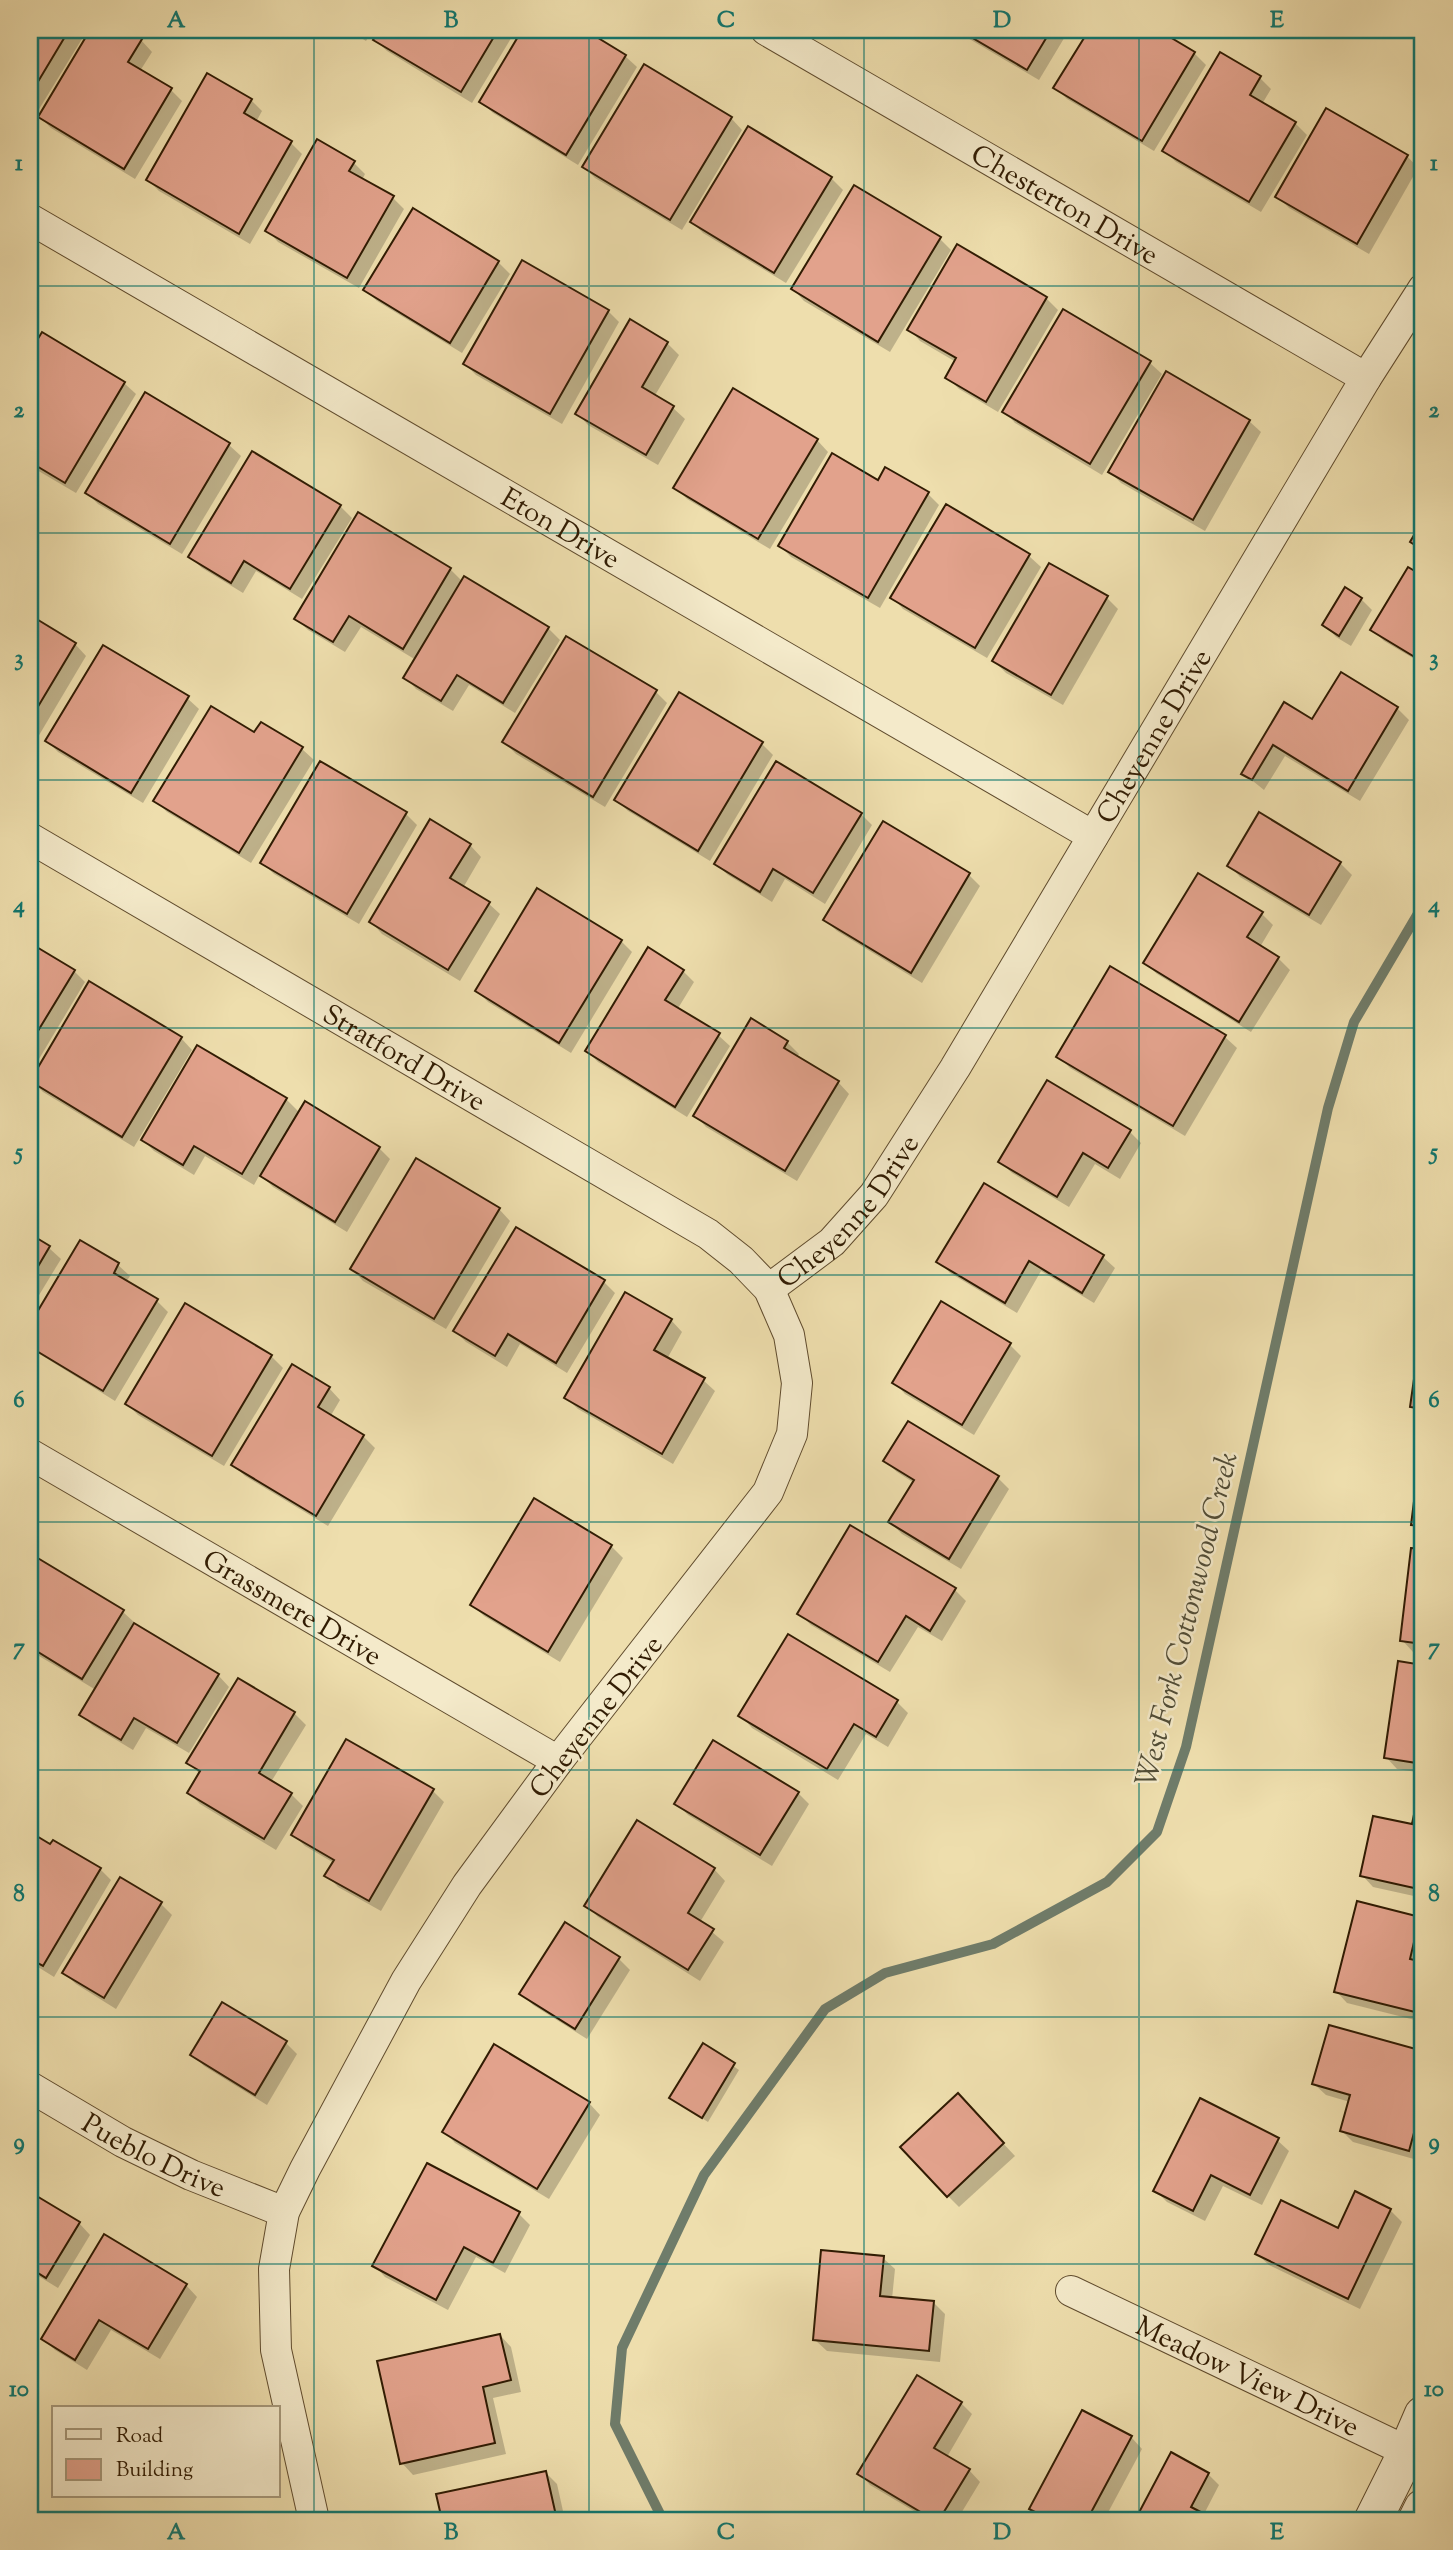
<svg xmlns="http://www.w3.org/2000/svg" width="1453" height="2550" font-family="'Sorts Mill Goudy',serif">
	<style>
		.shadow { fill: #0003 }
		.lines { fill: none; stroke-linecap: round; stroke-linejoin: round }
		.stream { stroke: #6f7c6a; stroke-width: 10 }
		.building { fill: #e2a28c; stroke: #311c03; stroke-width: 2 }
		.minor-casing { stroke: #604c2e; stroke-width: 32 }
		.tertiary-casing { stroke: #604c2e; stroke-width: 39 }
		.minor { stroke: #f4eaca; stroke-width: 30 }
		.tertiary { stroke: #f4eaca; stroke-width: 37 }
		.grid { fill: none; stroke: #0f766e; stroke-width: 2; stroke-opacity: 0.55 }
		.labels { text-anchor: middle; stroke-width: 5; stroke-linejoin: round; paint-order: stroke }
		.street-label { font-size: 28px; fill: #311c03; stroke: #f4eaca }
		.water-label { font-size: 30px; font-style: italic; fill: #504c36; stroke: #f4eaca }
		.neatline { fill: none; stroke: #0f766e; stroke-width: 2.5 }
		.grid-label { font-size: 23px; text-anchor: middle; font-weight: bold; fill: #0f766e }
	</style>
	<rect width="100%" height="100%" fill="#eedead"/>
	<filter id="stains"><feTurbulence type="fractalNoise" baseFrequency=".00286" numOctaves="4"/><feColorMatrix values="0 0 0 0 .2 0 0 0 0 .09 0 0 0 0 .02 0 0 0 .5 -.17"/></filter>
	<radialGradient id="worn" r=".72"><stop offset=".6" stop-color="#630" stop-opacity="0"/><stop offset="1" stop-color="#630" stop-opacity=".3"/></radialGradient>
	<g class="shadow">
		<path d="M30,30h51l4,4 -52,85 -3,-2z"/>
		<path d="M92,30h31l18,10 11,12 -12,19 31,19 11,11 -47,78 -84,-51 -11,-11z"/>
		<path d="M348,30h25l-7,11z"/>
		<path d="M381,30h135l-44,73 -85,-52 -12,-11z"/>
		<path d="M524,30h57l44,26 12,11 -59,98 -85,-52 -12,-11z"/>
		<path d="M959,30h110l-30,50 -73,-43z"/>
		<path d="M1091,30h67l36,23 12,12 -52,86 -87,-52 -11,-11z"/>
		<path d="M1260,78l11,11 -9,15 33,19 12,12 -46,77 -85,-50 -12,-12z"/>
		<path d="M251,100l11,11 -6,11 35,21 11,11 -52,90 -91,-53 -11,-11z"/>
		<path d="M731,118l11,12 -60,100 -87,-52 -11,-11z"/>
		<path d="M1407,156l11,12 -49,86 -80,-46 -11,-11z"/>
		<path d="M354,163l11,11 -3,6 31,18 11,11 -45,79 -81,-46 -11,-12z"/>
		<path d="M831,178l12,12 -57,93 -83,-50 -11,-11z"/>
		<path d="M940,239l11,11 -61,102 -86,-51 -11,-12z"/>
		<path d="M958,247l88,51 12,12 -60,102 -39,-23 -12,-12 9,-15 -36,-21 -11,-12z"/>
		<path d="M498,262l12,12 -48,79 -85,-52 -12,-11z"/>
		<path d="M608,311l11,11 -57,102 -86,-49 -11,-11z"/>
		<path d="M1063,311l87,52 12,11 -60,101 -87,-52 -11,-12z"/>
		<path d="M43,334l81,49 12,11 -60,99 -46,-27v-110z"/>
		<path d="M667,343l12,12 -25,42 19,11 12,11 -27,46 -70,-40 -11,-12z"/>
		<path d="M146,394l83,51 12,11 -59,98 -84,-50 -11,-11z"/>
		<path d="M1249,421l12,11 -56,99 -84,-48 -11,-11z"/>
		<path d="M817,440l11,12 -58,97 -83,-50 -11,-11z"/>
		<path d="M879,482l49,12 11,11 -59,103 -89,-51 -11,-11z"/>
		<path d="M340,506l12,12 -50,81 -46,-28 -13,22 -41,-25 -12,-11z"/>
		<path d="M946,506l83,50 12,11 -54,91 -84,-49 -11,-12z"/>
		<path d="M450,569l13,13 85,46 12,12 -45,73 -46,-28 -16,26 -37,-22 -11,-12 11,-17 -55,-33 -16,25 -37,-22 -12,-11z"/>
		<path d="M1409,569l14,9v86l-39,-23 -12,-12z"/>
		<path d="M1107,598l11,11 -55,96 -57,-32 -12,-12z"/>
		<path d="M1361,599l11,11 -21,36 -15,-9 -11,-12z"/>
		<path d="M30,617l45,27 11,12 -48,81 -8,-5z"/>
		<path d="M567,638l89,54 11,11 -62,104 -89,-53 -12,-12z"/>
		<path d="M187,698l12,11 -56,94 -85,-51 -11,-11z"/>
		<path d="M1285,705l28,17 84,-14 12,12 -49,81 -75,-45 -21,34 -21,-17z"/>
		<path d="M261,724l41,25 12,11 -63,103 -84,-51 -11,-11 99,-66z"/>
		<path d="M762,744l11,11 -63,106 -82,-50 -12,-11z"/>
		<path d="M406,814l11,11 -58,99 -85,-50 -12,-11z"/>
		<path d="M861,814l11,11 -47,79 -40,-25 -13,23 -44,-27 -12,-11z"/>
		<path d="M1259,815l81,48 12,12 -31,50 -81,-48 -11,-12z"/>
		<path d="M470,845l11,12 -18,31 25,15 12,11 -40,67 -78,-47 -11,-12z"/>
		<path d="M969,875l11,11 -58,97 -85,-52 -12,-11z"/>
		<path d="M1262,914l11,11 -13,22 18,11 12,12 -39,62 -94,-58 -12,-11z"/>
		<path d="M621,941l11,11 -61,101 -83,-51 -11,-11z"/>
		<path d="M30,945l44,26 11,11 -55,92z"/>
		<path d="M1111,969l114,68 12,11 -52,88 -115,-68 -11,-11z"/>
		<path d="M683,971l11,11 -17,28 41,25 12,11 -43,71 -89,-55 -11,-11z"/>
		<path d="M752,1021l35,21 12,12 -2,3 41,25 11,12 -52,87 -91,-54 -11,-12z"/>
		<path d="M181,1038l11,12 -58,97 -91,-55 -11,-11z"/>
		<path d="M1048,1082l82,50 11,11 -21,36 -25,-15 -26,43 -57,-34 -12,-11z"/>
		<path d="M286,1099l14,14 79,35 11,11 -43,73 -74,-45 -13,-13 -6,11 -49,-29 -11,19 -40,-24 -11,-11z"/>
		<path d="M984,1185l119,72 12,11 -21,35 -53,-32 -24,42 -67,-40 -11,-12z"/>
		<path d="M499,1209l11,12 -64,108 -83,-48 -11,-12z"/>
		<path d="M516,1229l88,53 11,11 -48,80 -47,-29 -13,23 -41,-25 -11,-11z"/>
		<path d="M30,1236l19,12 12,11 -31,51z"/>
		<path d="M81,1242l37,23 12,11 -4,6 31,19 11,11 -53,89 -85,-53v-21z"/>
		<path d="M186,1305l85,51 12,12 -59,98 -86,-51 -11,-11z"/>
		<path d="M671,1320l11,12 -15,27 36,21 12,11 -42,73 -95,-55 -12,-11z"/>
		<path d="M1423,1328v90l-11,-11z"/>
		<path d="M1010,1345l11,11 -47,79 -69,-41 -11,-12z"/>
		<path d="M329,1388l11,12 -10,17 33,19 12,12 -47,78 -83,-50 -12,-11z"/>
		<path d="M1423,1439v96l-11,-11z"/>
		<path d="M885,1461l113,17 11,11 -48,80 -59,-35 -12,-12 24,-39 -17,-11z"/>
		<path d="M611,1546l12,12 -63,104 -76,-46 -12,-11z"/>
		<path d="M1413,1550l10,1v102l-10,-1 -11,-12z"/>
		<path d="M32,1556l91,56 12,11 -1,2 84,50 11,12 -40,66 -43,-25 -13,22 -40,-24 -12,-11 15,-25 -57,-34 -9,14z"/>
		<path d="M954,1589l12,12 -24,40 -24,-14 -28,45 -79,-47 -12,-12z"/>
		<path d="M1400,1663l23,4v106l-26,-4 -11,-12z"/>
		<path d="M239,1680l55,33 12,12 -35,57 20,12 12,12 -27,44 -76,-46 -11,-11 11,-19 -11,-11z"/>
		<path d="M897,1702l11,11 -20,34 -22,-13 -28,46 -86,-52 -11,-12z"/>
		<path d="M1421,1788l2,1v109l-50,-11 -11,-12 51,-49z"/>
		<path d="M433,1791l11,11 -63,109 -43,-24 -11,-12 7,-12 -29,-17 -12,-11z"/>
		<path d="M798,1793l11,11 -37,62 -84,-51 -11,-11z"/>
		<path d="M30,1834l20,13 50,22 11,11 -57,97 -24,-15z"/>
		<path d="M714,1869l11,12 -25,41 24,20 -24,39 -102,-64 -12,-12z"/>
		<path d="M161,1904l11,11 -56,94 -40,-25 -12,-11z"/>
		<path d="M1420,1919l3,3v100l-76,-19 -11,-12z"/>
		<path d="M619,1959l11,11 -43,69 -54,-34 -11,-11z"/>
		<path d="M1330,2027l93,26v98l-2,10 -68,-19 -11,-11 8,-29 -24,-7 -12,-11z"/>
		<path d="M286,2043l11,11 -30,51 -63,-39 -11,-11z"/>
		<path d="M704,2046l35,24 -31,52 -37,-24z"/>
		<path d="M589,2103l11,12 -51,84 -94,-56 -11,-12z"/>
		<path d="M969,2107l46,49 -56,51 -11,-11z"/>
		<path d="M1277,2140l12,11 -27,54 -39,-19 -18,35 -38,-19 -12,-12z"/>
		<path d="M30,2194l49,29 11,12 -32,53 -28,-17z"/>
		<path d="M1390,2210l12,12 -42,87 -91,-44 -12,-11 81,-24z"/>
		<path d="M519,2214l11,11 -25,48 -29,-16 -28,53 -63,-33 -11,-12z"/>
		<path d="M883,2258l12,11 -3,30 41,3 12,12 -5,48 -113,-11 -12,-11z"/>
		<path d="M186,2285l11,12 -37,62 -49,-29 -24,40 -32,-20 -12,-11z"/>
		<path d="M500,2335l11,12 10,45 -28,6 13,56 -93,21 -11,-12z"/>
		<path d="M961,2403l11,11 -25,43 22,13 11,12 -23,38h-28l-59,-35 -11,-12z"/>
		<path d="M1131,2437l11,12 -38,71h-61l-11,-11z"/>
		<path d="M1172,2455l36,19 11,11 -16,31 9,4h-75z"/>
		<path d="M546,2473l11,11 8,36h-122l-5,-24z"/>
	</g>
	<g class="lines">
		<path class="stream" d="M663,2520l-48,-96 7,-76 82,-173 121,-166 60,-36 108,-29 114,-62 50,-50 29,-85 142,-639 26,-86 69,-117"/>
	</g>
	<g class="building">
		<path d="M30,30h39l-39,65z"/>
		<path d="M90,30h36l16,9 -14,23 44,26 -48,81 -86,-52z"/>
		<path d="M379,30h119l-37,62 -88,-52z"/>
		<path d="M522,30h63l41,25 -60,100 -87,-53z"/>
		<path d="M959,30h92l-24,40z"/>
		<path d="M1089,30h69l37,22 -53,89 -89,-53z"/>
		<path d="M1220,52l41,24 -11,19 46,27 -47,80 -87,-51z"/>
		<path d="M644,64l88,53 -62,103 -88,-53z"/>
		<path d="M207,73l45,26 -8,14 48,28 -53,93 -93,-54z"/>
		<path d="M1326,108l82,47 -51,89 -82,-47z"/>
		<path d="M748,126l84,51 -58,96 -84,-51z"/>
		<path d="M317,139l38,22 -6,10 45,25 -47,82 -82,-47z"/>
		<path d="M854,185l87,52 -63,105 -87,-53z"/>
		<path d="M413,208l86,53 -49,82 -87,-53z"/>
		<path d="M957,244l90,53 -61,105 -41,-24 11,-20 -49,-28z"/>
		<path d="M522,260l87,50 -59,104 -87,-50z"/>
		<path d="M1063,309l88,52 -61,103 -88,-52z"/>
		<path d="M630,319l38,23 -26,45 32,19 -28,49 -71,-41z"/>
		<path d="M42,332l83,50 -60,101 -35,-21v-110z"/>
		<path d="M1166,371l84,49 -57,100 -85,-48z"/>
		<path d="M733,388l85,51 -60,100 -85,-51z"/>
		<path d="M145,392l85,51 -60,101 -85,-51z"/>
		<path d="M252,451l89,54 -51,84 -46,-28 -13,22 -43,-26z"/>
		<path d="M832,453l46,27 7,-13 44,25 -61,106 -90,-52z"/>
		<path d="M946,504l84,50 -55,94 -85,-50z"/>
		<path d="M358,512l93,56 -48,81 -54,-33 -16,26 -39,-23z"/>
		<path d="M1423,520v30l-13,-8z"/>
		<path d="M1049,563l59,33 -57,99 -59,-34z"/>
		<path d="M1408,567l15,9v86l-53,-32z"/>
		<path d="M464,576l85,51 -46,76 -46,-28 -16,26 -38,-23z"/>
		<path d="M1345,587l17,11 -23,38 -17,-11z"/>
		<path d="M30,615l46,28 -46,77z"/>
		<path d="M566,636l91,54 -64,107 -91,-55z"/>
		<path d="M103,645l86,51 -58,97 -86,-52z"/>
		<path d="M1341,672l57,35 -50,84 -75,-46 -21,35 -11,-6 43,-72 28,17z"/>
		<path d="M679,692l84,50 -65,109 -84,-51z"/>
		<path d="M211,706l43,26 7,-10 42,25 -64,106 -86,-52z"/>
		<path d="M320,761l87,51 -60,102 -87,-51z"/>
		<path d="M776,761l86,52 -49,80 -40,-24 -13,23 -46,-28z"/>
		<path d="M1259,812l82,50 -32,53 -82,-49z"/>
		<path d="M430,819l41,25 -21,34 40,24 -42,68 -79,-48z"/>
		<path d="M883,821l87,52 -59,100 -88,-53z"/>
		<path d="M1198,873l65,39 -16,25 32,20 -40,65 -96,-59z"/>
		<path d="M537,888l85,52 -63,103 -84,-52z"/>
		<path d="M30,943l45,27 -45,74z"/>
		<path d="M648,947l36,23 -19,30 55,33 -45,74 -90,-56z"/>
		<path d="M1110,966l116,69 -53,91 -117,-69z"/>
		<path d="M89,981l93,56 -60,100 -92,-56z"/>
		<path d="M751,1018l37,23 -4,7 55,33 -54,90 -92,-55z"/>
		<path d="M197,1045l90,53 -45,76 -48,-28 -11,19 -42,-25z"/>
		<path d="M1047,1080l84,50 -23,38 -25,-15 -26,44 -59,-35z"/>
		<path d="M305,1101l75,46 -45,75 -75,-46z"/>
		<path d="M416,1158l84,50 -66,111 -84,-50z"/>
		<path d="M984,1183l120,72 -22,38 -53,-32 -24,42 -69,-41z"/>
		<path d="M516,1227l89,53 -49,83 -48,-29 -13,22 -42,-25z"/>
		<path d="M30,1234l20,12 -20,34z"/>
		<path d="M80,1240l39,23 -5,10 44,26 -55,92 -73,-44v-23z"/>
		<path d="M625,1292l47,27 -18,31 51,28 -43,76 -98,-56z"/>
		<path d="M941,1301l70,42 -49,82 -70,-42z"/>
		<path d="M185,1303l87,52 -60,101 -87,-52z"/>
		<path d="M1423,1316v93l-13,-2z"/>
		<path d="M292,1364l38,23 -12,20 46,28 -48,81 -85,-51z"/>
		<path d="M908,1421l91,55 -50,83 -61,-37 26,-42 -31,-19z"/>
		<path d="M1423,1430v96l-12,-1z"/>
		<path d="M534,1498l78,47 -64,107 -78,-47z"/>
		<path d="M850,1525l106,63 -26,43 -24,-15 -28,46 -81,-48z"/>
		<path d="M1411,1548l12,1v95l-23,-3z"/>
		<path d="M31,1554l93,56 -42,69 -52,-32z"/>
		<path d="M134,1623l85,51 -42,69 -43,-25 -13,22 -42,-25z"/>
		<path d="M788,1634l110,66 -22,37 -22,-13 -27,45 -89,-53z"/>
		<path d="M1398,1661l25,4v99l-39,-6z"/>
		<path d="M238,1678l57,34 -36,61 33,20 -28,46 -77,-46 13,-22 -14,-8z"/>
		<path d="M346,1739l88,50 -65,112 -45,-25 10,-16 -43,-25z"/>
		<path d="M713,1740l86,52 -39,63 -86,-51z"/>
		<path d="M1420,1786l3,1v103l-63,-14 13,-60 39,8z"/>
		<path d="M637,1820l78,48 -27,45 26,16 -26,41 -104,-64z"/>
		<path d="M30,1832l20,12 3,-4 48,28 -58,98 -13,-7z"/>
		<path d="M120,1877l42,25 -58,96 -42,-25z"/>
		<path d="M1357,1901l63,16 -10,42 13,3v52l-89,-22z"/>
		<path d="M565,1922l55,35 -45,72 -56,-35z"/>
		<path d="M222,2002l65,39 -32,54 -65,-40z"/>
		<path d="M1329,2025l94,26v49l-14,51 -69,-20 10,-36 -38,-11z"/>
		<path d="M703,2043l32,20 -33,55 -33,-20z"/>
		<path d="M494,2044l96,58 -53,87 -95,-57z"/>
		<path d="M958,2093l46,50 -57,54 -47,-50z"/>
		<path d="M1200,2098l79,40 -29,57 -39,-20 -18,36 -40,-20z"/>
		<path d="M427,2163l93,49 -27,51 -29,-16 -28,53 -64,-34z"/>
		<path d="M1355,2191l36,18 -43,90 -93,-45 26,-54 57,28z"/>
		<path d="M30,2192l50,30 -34,56 -16,-10z"/>
		<path d="M104,2234l83,50 -39,65 -49,-29 -24,40 -34,-21z"/>
		<path d="M821,2250l63,6 -4,40 54,5 -5,50 -116,-11z"/>
		<path d="M500,2334l11,46 -28,7 12,56 -95,21 -23,-103z"/>
		<path d="M917,2375l45,27 -28,46 36,21 -31,51h-5l-77,-46z"/>
		<path d="M1082,2410l50,26 -45,84h-36l-22,-11z"/>
		<path d="M1171,2452l38,21 -18,34 25,13h-81z"/>
		<path d="M546,2471l11,49h-115l-6,-26z"/>
	</g>
	<g class="lines">
		<defs>
			<g id="minor">
				<path id="s1" d="M766,30l600,348"/>
				<path id="s2" d="M30,219l1063,617"/>
				<path id="s3" d="M30,838l678,396 33,26 28,29 20,46 8,48 -5,51 -24,58 -210,269 -91,124 -61,96 -101,188 -21,43 -10,57 2,81 38,170"/>
				<path id="s4" d="M769,1289l63,-47 42,-47 81,-127 411,-690 57,-89"/>
				<path id="s5" d="M30,1454l528,307"/>
				<path id="s6" d="M30,2087l93,55 68,33 93,37"/>
				<path id="s7" d="M1071,2291l352,168"/>
			</g>
			<g id="tertiary">
				<path d="M1373,2520l34,-68 16,-37"/>
				<path d="M1417,2520l6,-12"/>
			</g>
		</defs>
		<use href="#minor" class="minor-casing"/>
		<use href="#tertiary" class="tertiary-casing"/>
		<use href="#minor" class="minor"/>
		<use href="#tertiary" class="tertiary"/>
	</g>
	<path class="grid" d="M314,30v2490M589,30v2490M864,30v2490M1139,30v2490M30,286h1393M30,533h1393M30,780h1393M30,1028h1393M30,1275h1393M30,1522h1393M30,1770h1393M30,2017h1393M30,2264h1393"/>
	<g class="labels">
		<g class="street-label">
			<text dy="10" stroke="none"><textPath href="#s1" startOffset="346">Chesterton Drive</textPath></text>
			<text dy="10" stroke="none"><textPath href="#s2" startOffset="614">Eton Drive</textPath></text>
			<text dy="10" stroke="none"><textPath href="#s4" startOffset="679">Cheyenne Drive</textPath></text>
			<text dy="10" stroke="none"><textPath href="#s3" startOffset="434">Stratford Drive</textPath></text>
			<text dy="10" stroke="none"><textPath href="#s4" startOffset="112">Cheyenne Drive</textPath></text>
			<text dy="10" stroke="none"><textPath href="#s5" startOffset="304">Grassmere Drive</textPath></text>
			<text transform="translate(595 1716) rotate(-52)" y="10">Cheyenne Drive</text>
			<text dy="10" stroke="none"><textPath href="#s6" startOffset="142">Pueblo Drive</textPath></text>
			<text dy="10" stroke="none"><textPath href="#s7" startOffset="196">Meadow View Drive</textPath></text>
		</g>
		<g class="water-label">
			<text transform="translate(1186 1619) rotate(-76)" y="10">West Fork Cottonwood Creek</text>
		</g>
	</g>
	<rect width="1453" height="2550" fill="none" stroke="#eedead" stroke-width="77"/>
	<rect x="52" y="2406" width="228" height="91" fill="#f4eaca" stroke="#a6987a" stroke-width="2"/>
	<rect x="66" y="2429" width="35" height="10" fill="#f4eaca" stroke="#a6987a" stroke-width="2"/>
	<text x="116" y="2442" font-size="21" fill="#311c03">Road</text>
	<rect x="66" y="2459" width="35" height="21" fill="#e2a28c" stroke="#a6987a" stroke-width="2"/>
	<text x="116" y="2476" font-size="21" fill="#311c03">Building</text>
	<rect x="38" y="38" width="1376" height="2474" class="neatline"/>
	<g class="grid-label">
		<text x="176" y="27">A</text>
		<text x="451" y="27">B</text>
		<text x="726" y="27">C</text>
		<text x="1002" y="27">D</text>
		<text x="1277" y="27">E</text>
		<text x="19" y="170">1</text>
		<text x="1434" y="170">1</text>
		<text x="19" y="417">2</text>
		<text x="1434" y="417">2</text>
		<text x="19" y="665">3</text>
		<text x="1434" y="665">3</text>
		<text x="19" y="912">4</text>
		<text x="1434" y="912">4</text>
		<text x="19" y="1159">5</text>
		<text x="1434" y="1159">5</text>
		<text x="19" y="1407">6</text>
		<text x="1434" y="1407">6</text>
		<text x="19" y="1654">7</text>
		<text x="1434" y="1654">7</text>
		<text x="19" y="1901">8</text>
		<text x="1434" y="1901">8</text>
		<text x="19" y="2149">9</text>
		<text x="1434" y="2149">9</text>
		<text x="19" y="2396">10</text>
		<text x="1434" y="2396">10</text>
		<text x="176" y="2539">A</text>
		<text x="451" y="2539">B</text>
		<text x="726" y="2539">C</text>
		<text x="1002" y="2539">D</text>
		<text x="1277" y="2539">E</text>
	</g>
	<rect width="100%" height="100%" filter="url(#stains)"/>
	<rect width="100%" height="100%" fill="url(#worn)"/>
</svg>
